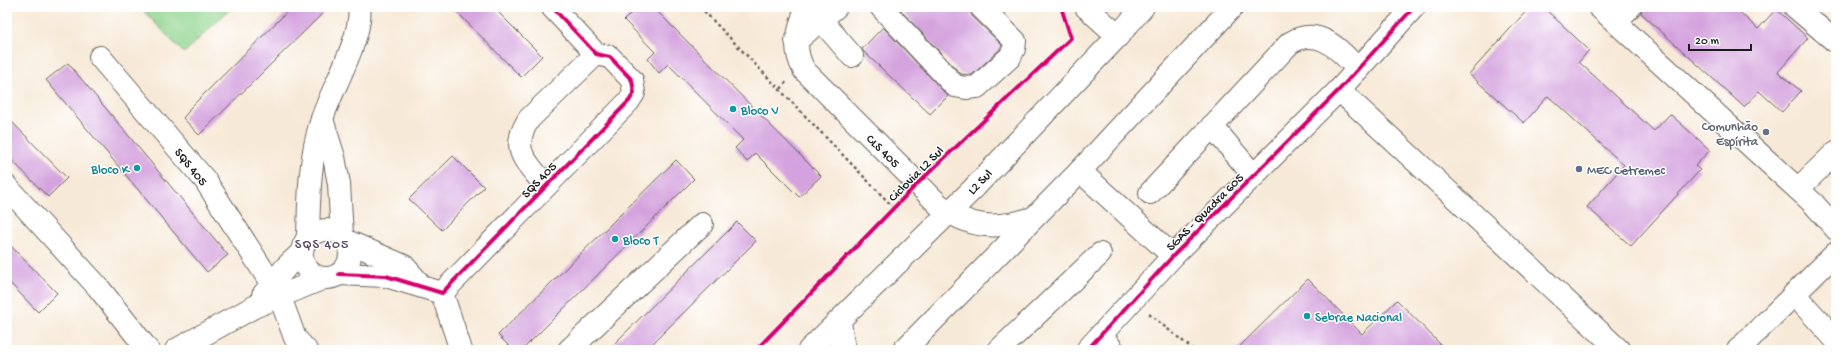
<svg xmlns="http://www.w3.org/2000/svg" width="1843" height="357" font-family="'Gochi Hand',sans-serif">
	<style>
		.green { fill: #91d58e; stroke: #567855 }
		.building { fill: #d4a2de }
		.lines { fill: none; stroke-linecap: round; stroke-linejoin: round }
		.minor-casing { stroke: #69645d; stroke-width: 24 }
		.major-casing { stroke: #69645d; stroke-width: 24 }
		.path { stroke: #69645d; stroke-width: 2.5; stroke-dasharray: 3 3; stroke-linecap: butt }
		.minor { stroke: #fff; stroke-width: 22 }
		.major { stroke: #fff; stroke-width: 22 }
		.cycleway-casing { stroke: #fff; stroke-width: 6 }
		.cycleway { stroke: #d6006c; stroke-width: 4 }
		.culture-dot { fill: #0f9aa8; stroke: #fff; stroke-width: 1.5 }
		.worship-dot { fill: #6b7280; stroke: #fff; stroke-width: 1.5 }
		.service-dot { fill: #5c6f8a; stroke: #fff; stroke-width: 1.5 }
		.labels { text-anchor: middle; stroke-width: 3; stroke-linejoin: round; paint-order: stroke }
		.culture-label { font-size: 13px; fill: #0d838f; stroke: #fff; text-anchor: start }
		.worship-label { font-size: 13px; fill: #5b616d; stroke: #fff; text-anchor: end }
		.street-label { font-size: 13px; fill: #1c1c1c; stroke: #fff }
		.service-label { font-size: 13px; fill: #4e5e75; stroke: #fff; text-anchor: start }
		.neighbourhood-label { font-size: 14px; letter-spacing: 1px; fill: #5c4b60; stroke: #fff }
	</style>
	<rect width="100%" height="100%" fill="#fff"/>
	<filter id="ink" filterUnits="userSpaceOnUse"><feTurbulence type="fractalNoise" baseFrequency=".025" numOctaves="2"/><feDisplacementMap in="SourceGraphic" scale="8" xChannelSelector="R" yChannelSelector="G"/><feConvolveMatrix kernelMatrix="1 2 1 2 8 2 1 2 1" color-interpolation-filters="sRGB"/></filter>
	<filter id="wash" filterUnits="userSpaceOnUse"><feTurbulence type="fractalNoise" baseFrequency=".012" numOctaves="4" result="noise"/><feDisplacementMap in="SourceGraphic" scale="16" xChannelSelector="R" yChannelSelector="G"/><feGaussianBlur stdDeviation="0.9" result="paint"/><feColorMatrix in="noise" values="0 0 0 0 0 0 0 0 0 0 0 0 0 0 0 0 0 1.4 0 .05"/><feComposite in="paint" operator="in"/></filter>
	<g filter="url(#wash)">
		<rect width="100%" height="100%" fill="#f7e9d7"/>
		<path class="green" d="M140,7h92l-48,46z"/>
		<g id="blocks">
			<g class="building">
				<path d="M292,7h37l-130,128 -16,-17 6,-7 -1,-1z"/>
				<path d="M452,7h41l49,49 -21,21z"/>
				<path d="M637,7h16l168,169 -22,21 -44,-44 -8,9 -12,-14 8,-8 -75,-76 -9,9 -11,-14 7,-7 -31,-32z"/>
				<path d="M905,7h64l3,9 30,29 -2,4 -28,26 -11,-1 -60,-63z"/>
				<path d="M1530,7h13l46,43 -10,12 75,69 16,-17 40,36 -15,16 5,4 -69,76 -44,-39 37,-42 -76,-69 -24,27 -55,-49z"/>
				<path d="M1642,7h92l24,22 18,-20 32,29 -30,34 23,19 -19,21 -23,-21 -15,16 -103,-94z"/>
				<path d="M883,27l65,69 -18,18 -67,-63 -1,-2z"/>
				<path d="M68,63l160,192 -21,17 -161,-192z"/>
				<path d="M7,117l60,61 -19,19 -41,-42z"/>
				<path d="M453,156l31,31 -42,43 -33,-31z"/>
				<path d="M676,160l18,19 -172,171h-9l-15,-15z"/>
				<path d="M737,222l19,19 -110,109h-38z"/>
				<path d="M7,242l50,51 -19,19 -31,-32z"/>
				<path d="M1308,279l54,55 35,-34 49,50h-210z"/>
			</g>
		</g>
	</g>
	<g filter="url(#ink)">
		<use href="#blocks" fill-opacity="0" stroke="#69645d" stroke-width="1"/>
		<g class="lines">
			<defs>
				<g id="minor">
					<path d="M806,7c-7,24 -15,39 -2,63l134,134c31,25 59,26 95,14"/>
					<path d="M881,7l74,79 11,2 11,-1 33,-30 4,-8 1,-8 -34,-34"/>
					<path d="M1086,7l32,29"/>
					<path d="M1599,7l214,196 23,26"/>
					<path d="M1795,7l41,35"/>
					<path d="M822,21l30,35"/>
					<path d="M1616,22l14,-15"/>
					<path d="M796,41l40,-34"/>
					<path d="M100,57l105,123 75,117 15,41 11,12"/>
					<path d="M1339,90l280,260"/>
					<path d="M322,119l12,38 5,27 3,51"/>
					<path d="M1212,126l42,50"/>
					<path d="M1080,171l93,85"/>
					<path d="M545,185c-19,-24 -36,-35 -16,-66l67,-65"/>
					<path d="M7,187l91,100 50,63"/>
					<path d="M1798,189l38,-37"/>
					<path d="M1150,193l140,-150c29,-18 49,7 68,26"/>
					<circle cx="326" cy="254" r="24"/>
					<path d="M308,239c1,-41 1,-81 14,-120 9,-29 42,-84 37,-112"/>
					<path d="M347,241l57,25 14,16"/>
					<path d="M339,274l47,2 56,17 187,-192 5,-8 -2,-13 -22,-23 -14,-3 -44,-47"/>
					<path d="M442,293l19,57"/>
					<path d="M1794,294l42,46"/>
					<path d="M263,295l23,-28 16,-15"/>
					<path d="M1101,335l12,15"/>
					<path d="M176,350l78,-43 70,-29"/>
					<path d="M569,350l133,-126"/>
					<path d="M999,350l101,-96"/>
					<path d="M1087,350l86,-94 166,-166 75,-83"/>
					<path d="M1738,350l98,-97"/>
				</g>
				<g id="major">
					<path d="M840,322l4,28"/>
					<path d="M809,350l163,-160 146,-154 25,-29"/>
					<path d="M904,350l176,-179 152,-164"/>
				</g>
			</defs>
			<use href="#minor" class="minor-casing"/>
			<use href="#major" class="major-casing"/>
			<g class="path">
				<path d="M700,7l194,201"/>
				<path d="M781,89l5,-7"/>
				<path d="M1149,314l45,36"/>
			</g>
			<use href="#minor" class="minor"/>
			<use href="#major" class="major"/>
			<defs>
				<g id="cycleway">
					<path d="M339,274l47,2 56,17 187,-192 5,-8 -2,-13 -22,-23 -14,-3 -44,-47"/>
					<path d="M756,350l161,-166 154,-146 -10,-31"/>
					<path d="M1087,350l86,-94 166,-166 75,-83"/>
				</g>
			</defs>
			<use href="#cycleway" class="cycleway-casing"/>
			<use href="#cycleway" class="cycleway"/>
		</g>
	</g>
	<g class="culture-dot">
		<circle cx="733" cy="109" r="4"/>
		<circle cx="137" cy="168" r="4"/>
		<circle cx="615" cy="239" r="4"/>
		<circle cx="1307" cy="316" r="4"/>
	</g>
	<circle class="worship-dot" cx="1766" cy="132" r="4"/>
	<circle class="service-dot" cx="1579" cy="169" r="4"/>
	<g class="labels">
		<g class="culture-label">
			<text x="741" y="114">Bloco V</text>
			<text x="129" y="173" text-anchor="end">Bloco K</text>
			<text x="623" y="244">Bloco T</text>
			<text x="1315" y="321">Sebrae Nacional</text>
		</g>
		<g class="worship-label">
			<text x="1758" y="130">Comunhão<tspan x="1758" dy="15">Espírita</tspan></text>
		</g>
		<g class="street-label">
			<text transform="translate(884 150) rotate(45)" y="5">CLS 405</text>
			<text transform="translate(192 166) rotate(51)" y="5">SQS 405</text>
			<text transform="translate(915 173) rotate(-45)" y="5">Ciclovia L2 Sul</text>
			<text transform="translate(538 179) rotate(-46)" y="5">SQS 405</text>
			<text transform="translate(979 181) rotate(-46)" y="5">L2 Sul</text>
			<text transform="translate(1204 211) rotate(-45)" y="5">SGAS - Quadra 605</text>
		</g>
		<g class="service-label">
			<text x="1587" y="174">MEC Cetremec</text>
		</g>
		<g class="neighbourhood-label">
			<text x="322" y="248">SQS 405</text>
		</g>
	</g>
	<rect width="1843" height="357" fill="none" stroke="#fff" stroke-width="24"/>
	<path d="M1689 44v6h62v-6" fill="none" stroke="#1c1c1c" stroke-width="2"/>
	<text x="1695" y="44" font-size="12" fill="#1c1c1c" stroke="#ffffff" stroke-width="3" paint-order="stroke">20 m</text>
</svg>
